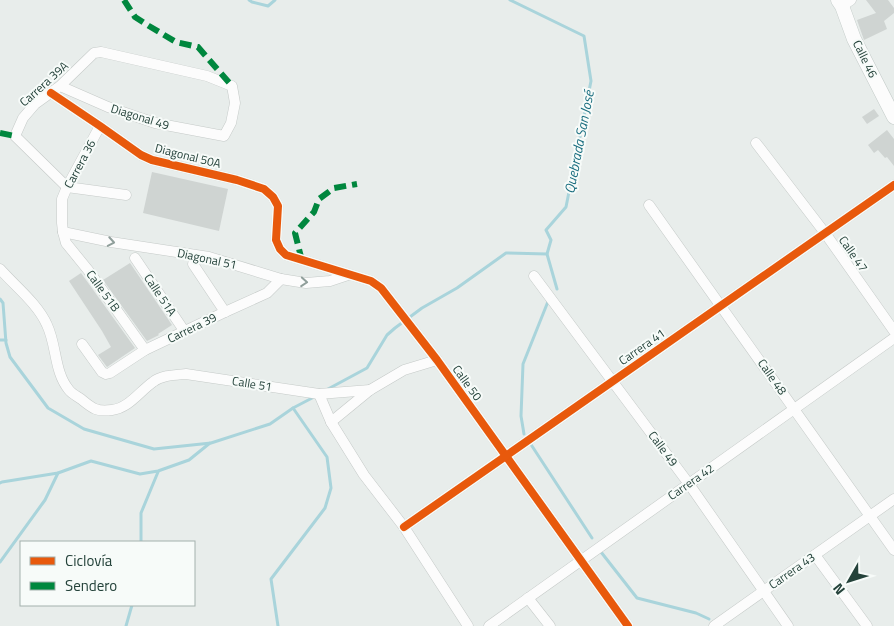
<svg xmlns="http://www.w3.org/2000/svg" width="894" height="626" font-family="'Titillium Web',sans-serif">
	<style>
		.lines { fill: none; stroke-linecap: round; stroke-linejoin: round }
		.stream { stroke: #a9d4db; stroke-width: 3 }
		.building { fill: #cfd4d2 }
		.street-casing { stroke: #c5cac8; stroke-width: 11 }
		.secondary-casing { stroke: #c3cbc8; stroke-width: 15 }
		.street { stroke: #fcfcfc; stroke-width: 10 }
		.secondary { stroke: #fcfcfc; stroke-width: 14 }
		.quiet { stroke: #00873e; stroke-width: 6; stroke-dasharray: 12 6; stroke-linecap: butt }
		.cycleway-casing { stroke: #f7fbf9; stroke-width: 11 }
		.cycleway { stroke: #e8590c; stroke-width: 8 }
		.oneway { stroke: #909f9b }
		.labels { text-anchor: middle; stroke-width: 4; stroke-linejoin: round; paint-order: stroke }
		.street-label { font-size: 12px; fill: #24423a; stroke: #f7fbf9 }
		.water-label { font-size: 14px; font-style: italic; fill: #1c6f80; stroke: #f7fbf9 }
	</style>
	<rect width="100%" height="100%" fill="#e8edeb"/>
	<g class="lines">
		<g class="stream">
			<path d="M249,0l3,2 16,4 7,-6"/>
			<path d="M510,0l74,36 7,45 -25,126 -20,23 5,10 -4,14 10,35"/>
			<path d="M0,299l3,4 3,40 4,14 38,51 36,21 70,20 57,-6 59,-19 23,-16 21,-11"/>
			<path d="M0,340h6"/>
			<path d="M328,389l39,-21 20,-33 8,-7 27,-20 35,-20 49,-35 41,1"/>
			<path d="M524,434l-3,-18 2,-52 26,-65"/>
			<path d="M530,443l62,95"/>
			<path d="M0,483l2,-1 56,-9 33,-12 49,13 18,-3 31,-11 21,-17"/>
			<path d="M141,542v-29l17,-41"/>
			<path d="M601,552l36,46 59,15 13,6"/>
			<path d="M0,562l45,-62 13,-27"/>
			<path d="M126,626l6,-21"/>
			<path d="M278,626l-7,-47 54,-71 6,-20 -4,-31 -34,-49"/>
		</g>
	</g>
	<g class="building">
		<path d="M866,0h22l6,8v5l-10,8 3,8 -23,11 -7,-20 19,-7z"/>
		<path d="M874,109l5,7 -12,8 -5,-7z"/>
		<path d="M887,130l7,9v27l-7,-9 -2,1 -7,-8 -4,3 -6,-8z"/>
		<path d="M152,172l76,17 -9,42 -76,-18z"/>
		<path d="M130,263l42,62 -14,9 1,1 -12,6 -44,-61z"/>
		<path d="M81,273l54,75 -28,19 -9,-12 13,-8 -9,-16 -33,-50z"/>
	</g>
	<g class="lines">
		<defs>
			<g id="street">
				<path d="M842,6l9,-6"/>
				<path d="M60,86l48,21 47,16 69,13 7,-13 4,-20 -3,-17 -25,-10 -106,-24 -7,1 -34,33 -25,18 -12,14 -8,18 52,51 59,8"/>
				<path d="M51,93l49,33 41,29 11,5 85,20 27,9 9,8 5,9 -2,34 4,9 6,6 85,26 10,7 56,72 191,266"/>
				<path d="M100,126l-33,61 -5,12v24l1,9 3,11 22,27 57,80"/>
				<path d="M756,143l69,90 69,98"/>
				<path d="M649,205l245,345"/>
				<path d="M63,232l48,10 98,15 72,22 25,4 24,-2 18,-6"/>
				<path d="M135,258l50,74"/>
				<path d="M193,264l32,48"/>
				<path d="M0,269c15,17 38,35 47,56 10,21 7,47 22,65 3,4 8,6 12,9 12,10 16,13 31,11 17,-2 28,-19 41,-28 9,-7 22,-7 33,-8l133,20 51,-4"/>
				<path d="M534,276l155,208 99,142"/>
				<path d="M82,344l20,28 4,2 4,-1 35,-23 80,-38 42,-19 14,-14"/>
				<path d="M319,394l12,28 33,53 40,52 64,99"/>
				<path d="M331,422l39,-32 34,-20 33,-10"/>
				<path d="M404,527l490,-342"/>
				<path d="M815,555l52,71"/>
				<path d="M528,598l22,28"/>
				<path d="M489,626l405,-288"/>
				<path d="M714,626l180,-127"/>
			</g>
			<path id="secondary" d="M838,0l4,6 12,33 40,78"/>
		</defs>
		<use href="#street" class="street-casing"/>
		<use href="#secondary" class="secondary-casing"/>
		<use href="#street" class="street"/>
		<use href="#secondary" class="secondary"/>
		<g class="quiet">
			<path d="M124,0l11,17 14,9 27,16 22,5 34,39"/>
			<path d="M0,133l15,3"/>
			<path d="M302,261l-7,-28 19,-21 5,-13 15,-11 23,-4"/>
		</g>
		<defs>
			<g id="cycleway">
				<path d="M51,93l49,33 41,29 11,5 85,20 27,9 9,8 5,9 -2,34 4,9 6,6 85,26 10,7 56,72 191,266"/>
				<path d="M404,527l490,-342"/>
			</g>
		</defs>
		<use href="#cycleway" class="cycleway-casing"/>
		<use href="#cycleway" class="cycleway"/>
	</g>
	<defs><path id="oneway-chevron" d="M-2-3.5L2.5 0L-2 3.5" fill="none" stroke-width="1.6" stroke-linecap="round" stroke-linejoin="round" transform="scale(1.25)"/></defs>
	<g class="oneway">
		<use href="#oneway-chevron" transform="translate(111 242) rotate(10)"/>
		<use href="#oneway-chevron" transform="translate(304 282) rotate(4)"/>
	</g>
	<g class="labels">
		<g class="street-label">
			<text transform="translate(865 59) rotate(64)" y="4">Calle 46</text>
			<text transform="translate(44 84) rotate(-42)" y="4">Carrera 39A</text>
			<text transform="translate(140 117) rotate(17)" y="4">Diagonal 49</text>
			<text transform="translate(188 156) rotate(14)" y="4">Diagonal 50A</text>
			<text transform="translate(80 164) rotate(-62)" y="4">Carrera 36</text>
			<text transform="translate(853 254) rotate(55)" y="4">Calle 47</text>
			<text transform="translate(207 259) rotate(12)" y="4">Diagonal 51</text>
			<text transform="translate(103 291) rotate(54)" y="4">Calle 51B</text>
			<text transform="translate(160 295) rotate(56)" y="4">Calle 51A</text>
			<text transform="translate(192 328) rotate(-26)" y="4">Carrera 39</text>
			<text transform="translate(642 347) rotate(-35)" y="4">Carrera 41</text>
			<text transform="translate(772 377) rotate(55)" y="4">Calle 48</text>
			<text transform="translate(467 383) rotate(54)" y="4">Calle 50</text>
			<text transform="translate(252 384) rotate(9)" y="4">Calle 51</text>
			<text transform="translate(663 449) rotate(53)" y="4">Calle 49</text>
			<text transform="translate(691 482) rotate(-35)" y="4">Carrera 42</text>
			<text transform="translate(792 571) rotate(-35)" y="4">Carrera 43</text>
		</g>
		<g class="water-label">
			<text transform="translate(579 142) rotate(-79)" y="5">Quebrada San José</text>
		</g>
	</g>
	<rect x="20" y="541" width="175" height="65" fill="#f7fbf9" stroke="#a3b1ad"/>
	<rect x="30" y="557" width="25" height="8" fill="#e8590c" stroke="#a3b1ad"/>
	<text x="65" y="566" font-size="15" fill="#24423a">Ciclovía</text>
	<rect x="30" y="582" width="25" height="8" fill="#00873e" stroke="#a3b1ad"/>
	<text x="65" y="591" font-size="15" fill="#24423a">Sendero</text>
	<g transform="translate(849 581) rotate(231)" stroke="#f7fbf9" stroke-width="4" paint-order="stroke">
	<path d="M0-4L9 19L0 12L-9 19Z" fill="#24423a"/>
	<text y="-8" font-size="14" font-weight="bold" text-anchor="middle" fill="#24423a">N</text>
	</g>
</svg>
